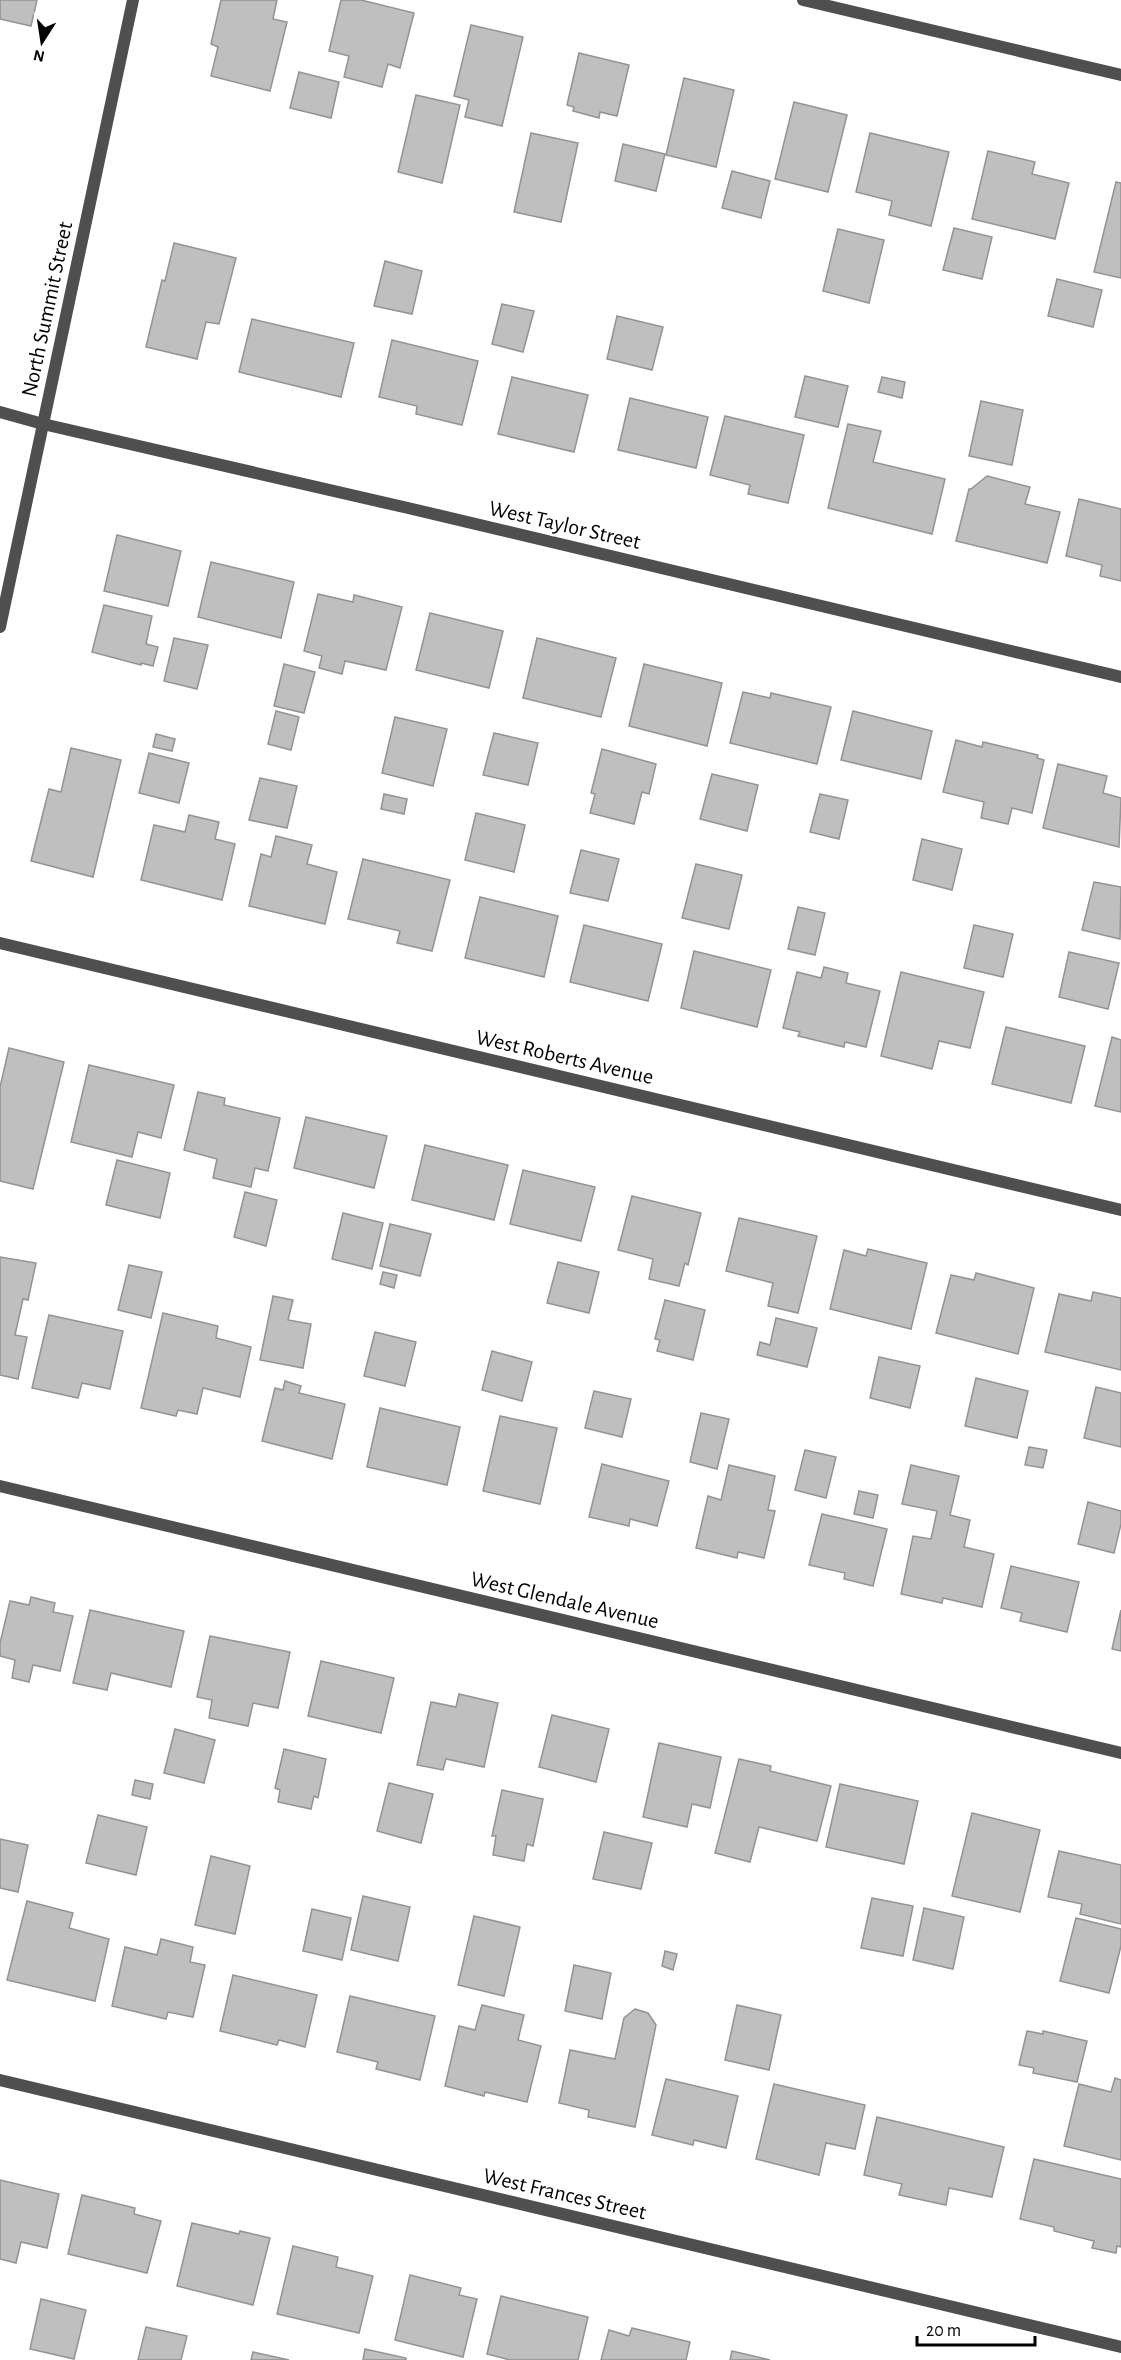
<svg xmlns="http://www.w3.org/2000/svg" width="1121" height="2360" font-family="'Alegreya Sans',sans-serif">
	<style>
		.building { fill: #bfbfbf; stroke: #939393; stroke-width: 1.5 }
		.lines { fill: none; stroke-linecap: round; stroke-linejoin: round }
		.minor { stroke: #4f4f4f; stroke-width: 12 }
		.tertiary { stroke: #4f4f4f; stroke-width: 12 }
		.labels { text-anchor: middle; stroke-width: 5; stroke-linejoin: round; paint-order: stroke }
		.street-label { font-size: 22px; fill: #000; stroke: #fff }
	</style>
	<rect width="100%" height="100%" fill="#fff"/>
	<g class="building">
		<path d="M0,0h37l-6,26 -31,-7z"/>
		<path d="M221,0h56l-4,19 14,3 -17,69 -59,-15 7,-29 -7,-3z"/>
		<path d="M341,0h20l53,13 -14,55 -12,-4 -6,23 -38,-10 5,-21 -20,-5z"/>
		<path d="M471,25l52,12 -21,89 -37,-9 4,-17 -15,-4z"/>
		<path d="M579,53l50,12 -12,51 -17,-4 -1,6 -26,-7 1,-4 -7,-2z"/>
		<path d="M299,72l40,10 -8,36 -41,-10z"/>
		<path d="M684,78l50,12 -18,77 -50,-12z"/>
		<path d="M416,95l44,10 -18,78 -44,-11z"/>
		<path d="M794,102l53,13 -19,77 -53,-13z"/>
		<path d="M531,133l47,10 -17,79 -47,-10z"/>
		<path d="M870,133l79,19 -18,74 -42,-11 3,-14 -36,-9z"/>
		<path d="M623,144l42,10 -9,37 -41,-10z"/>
		<path d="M988,151l47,11 -3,12 37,9 -14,56 -83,-20z"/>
		<path d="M732,171l38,10 -9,37 -39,-10z"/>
		<path d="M1116,182l5,1v95l-27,-6z"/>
		<path d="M954,228l38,9 -10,42 -39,-9z"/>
		<path d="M838,229l46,11 -15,63 -46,-12z"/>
		<path d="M174,243l62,15 -17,66 -13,-2 -9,37 -51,-12 16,-67 3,1z"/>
		<path d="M385,261l37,10 -10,43 -38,-8z"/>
		<path d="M1057,279l45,11 -9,37 -45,-11z"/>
		<path d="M502,304l32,7 -11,41 -31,-8z"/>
		<path d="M617,316l46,11 -11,43 -45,-11z"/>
		<path d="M252,319l102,24 -13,54 -102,-25z"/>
		<path d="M392,340l86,21 -16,64 -46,-11 1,-8 -38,-9z"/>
		<path d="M805,376l43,10 -10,41 -43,-10z"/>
		<path d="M512,377l76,18 -14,57 -76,-18z"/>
		<path d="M882,377l23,5 -3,16 -24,-6z"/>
		<path d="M630,398l78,19 -12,51 -78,-18z"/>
		<path d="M981,401l42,9 -11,55 -43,-9z"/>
		<path d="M725,416l79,19 -16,68 -40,-9 2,-9 -40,-10z"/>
		<path d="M848,424l33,7 -8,31 72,17 -13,55 -104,-26z"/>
		<path d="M987,476l43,11 -5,17 35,8 -13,51 -91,-22 13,-52h2z"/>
		<path d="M1079,499l42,10v72l-21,-5 2,-11 -36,-9z"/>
		<path d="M117,535l64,16 -13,55 -64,-15z"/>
		<path d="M211,562l83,20 -13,56 -83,-21z"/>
		<path d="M318,594l35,8 1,-7 48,12 -16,63 -41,-9 -3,13 -23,-6 3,-12 -18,-5z"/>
		<path d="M104,605l48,11 -6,28 12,3 -5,19 -12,-3v2l-49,-13z"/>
		<path d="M430,613l73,18 -14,57 -73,-18z"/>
		<path d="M174,638l34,7 -11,44 -33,-8z"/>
		<path d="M537,638l79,20 -15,59 -78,-19z"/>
		<path d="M284,664l31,8 -11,41 -30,-7z"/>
		<path d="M644,664l78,19 -15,63 -78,-20z"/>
		<path d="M743,692l27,6 1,-5 60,14 -14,57 -87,-21z"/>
		<path d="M276,711l23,6 -8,33 -23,-6z"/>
		<path d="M853,711l79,20 -11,48 -80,-19z"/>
		<path d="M395,717l52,12 -14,57 -51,-13z"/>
		<path d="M494,733l44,10 -10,42 -45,-10z"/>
		<path d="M156,734l19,5 -3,12 -19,-4z"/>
		<path d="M956,740l26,7 1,-5 55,13 -1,3 7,2 -12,53 -20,-5 -4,16 -27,-6 3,-16 -41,-10z"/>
		<path d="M71,748l50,12 -28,117 -62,-16 18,-72 12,3z"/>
		<path d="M602,749l54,15 -7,30 -7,-2 -8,32 -44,-11 5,-19 -4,-1z"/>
		<path d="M149,753l40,10 -10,40 -40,-10z"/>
		<path d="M1058,764l49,12 -4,17 18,5 -2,49 -76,-19z"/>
		<path d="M712,774l46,11 -11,46 -47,-12z"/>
		<path d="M260,778l37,8 -10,42 -38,-8z"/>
		<path d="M384,794l23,5 -3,15 -23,-5z"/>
		<path d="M820,794l28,6 -9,39 -29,-7z"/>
		<path d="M476,813l49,12 -11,47 -49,-12z"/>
		<path d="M189,815l30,7 -4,17 20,5 -13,56 -81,-20 13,-55 31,7z"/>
		<path d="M276,836l36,9 -5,19 30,8 -12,52 -76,-18 12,-52 10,3z"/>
		<path d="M922,839l40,10 -10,41 -39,-10z"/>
		<path d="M581,850l38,9 -11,42 -38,-8z"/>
		<path d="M363,859l87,21 -18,71 -35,-8 3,-12 -52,-12z"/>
		<path d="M696,864l46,11 -13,54 -47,-11z"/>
		<path d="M1094,882l27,5 -1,52 -38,-9z"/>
		<path d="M480,897l78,19 -14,61 -79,-19z"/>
		<path d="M798,907l27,6 -10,42 -27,-6z"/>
		<path d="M584,925l78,19 -14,57 -78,-19z"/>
		<path d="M974,925l39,9 -10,43 -39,-9z"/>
		<path d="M694,951l77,19 -14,57 -76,-19z"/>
		<path d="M1069,952l50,11 -11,46 -49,-12z"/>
		<path d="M824,967l24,6 -2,10 34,8 -14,56 -21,-5 -1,5 -46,-11 2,-4 -17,-4 14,-56 24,6z"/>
		<path d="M901,972l83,20 -14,56 -31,-7 -7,28 -51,-13z"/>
		<path d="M1006,1027l79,19 -14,57 -79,-19z"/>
		<path d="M1112,1037l9,3v72l-26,-6z"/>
		<path d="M9,1048l55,14 -31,127 -33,-8v-94z"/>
		<path d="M89,1065l85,20 -13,53 -23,-6 -6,25 -61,-15z"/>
		<path d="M198,1092l27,6 -1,7 56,13 -12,53 -13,-3 -4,19 -38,-9 4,-19 -33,-9z"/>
		<path d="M306,1117l81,19 -13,52 -80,-20z"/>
		<path d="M425,1145l83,20 -14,55 -82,-20z"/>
		<path d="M117,1160l53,13 -10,45 -54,-13z"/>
		<path d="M523,1170l72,17 -14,54 -71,-17z"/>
		<path d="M245,1192l32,8 -11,46 -32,-9z"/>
		<path d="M632,1196l69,17 -13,52 -3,-2 -6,23 -30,-7 4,-20 -35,-9z"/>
		<path d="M343,1213l40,10 -11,46 -40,-10z"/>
		<path d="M739,1218l78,18 -19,77 -30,-7 5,-23 -47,-12z"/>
		<path d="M390,1224l41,10 -11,42 -40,-10z"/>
		<path d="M868,1249l59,14 -16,66 -81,-20 14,-59 22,6z"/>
		<path d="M0,1257l36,6 -8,37 -5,-1 -8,36 12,2 -9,42 -18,-4z"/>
		<path d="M558,1262l41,10 -10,41 -42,-10z"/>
		<path d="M129,1265l33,7 -11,46 -33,-8z"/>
		<path d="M383,1272l14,3 -3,13 -14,-4z"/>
		<path d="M976,1273l58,15 -16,66 -82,-21 15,-58 23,5z"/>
		<path d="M1093,1292l28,6v72l-76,-18 14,-58 32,7z"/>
		<path d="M273,1296l20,4 -5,20 23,4 -8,44 -43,-8z"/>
		<path d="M665,1300l40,10 -12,50 -36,-9 3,-11 -5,-1z"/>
		<path d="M163,1313l55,13 -2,12 35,9 -11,50 -37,-9 -6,26 -19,-4 -2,6 -35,-8z"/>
		<path d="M49,1315l74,16 -13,58 -28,-6 -4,15 -46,-10z"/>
		<path d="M776,1318l41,10 -10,39 -50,-12 3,-13 10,3z"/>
		<path d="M375,1332l41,10 -11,44 -41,-10z"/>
		<path d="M492,1351l40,11 -10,39 -40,-11z"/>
		<path d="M879,1357l41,9 -10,42 -40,-10z"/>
		<path d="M976,1378l52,13 -11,47 -52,-12z"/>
		<path d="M285,1381l16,5 -2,7 46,11 -13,55 -70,-18 13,-53 8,2z"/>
		<path d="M1096,1387l25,6v54l-37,-9z"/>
		<path d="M594,1391l37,8 -9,38 -37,-9z"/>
		<path d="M380,1408l80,19 -13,58 -80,-18z"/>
		<path d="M701,1413l28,6 -12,50 -27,-7z"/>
		<path d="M500,1416l57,12 -17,76 -57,-13z"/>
		<path d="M1029,1447l18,3 -4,18 -18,-3z"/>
		<path d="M805,1450l31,7 -10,41 -31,-8z"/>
		<path d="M602,1464l67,17 -12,45 -27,-7 -1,7 -40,-9z"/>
		<path d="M729,1465l46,11 -7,34 7,1 -11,47 -26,-6 -1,6 -41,-10 12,-52 13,4z"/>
		<path d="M911,1465l48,11 -9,39 20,5 -6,27 30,7 -12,53 -39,-9 -1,5 -41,-9 12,-58 18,3 6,-28 -35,-7z"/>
		<path d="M859,1491l19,4 -5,23 -19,-4z"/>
		<path d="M1088,1502l33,9v13l-7,29 -36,-9z"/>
		<path d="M822,1514l65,15 -14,57 -29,-7 1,-6 -36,-8z"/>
		<path d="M1011,1566l68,16 -12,50 -47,-11 2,-8 -21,-5z"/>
		<path d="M31,1597l24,6 -2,9 20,4 -13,55 -27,-6 -4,17 -17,-4 3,-18 -15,-4v-13l10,-42 19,4z"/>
		<path d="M90,1610l94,21 -13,56 -60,-14 -4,17 -34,-7z"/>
		<path d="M1121,1610v41l-9,-2z"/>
		<path d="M210,1636l80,16 -12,56 -25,-5 -5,23 -39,-8 3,-18 -15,-3z"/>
		<path d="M321,1661l73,17 -13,55 -73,-17z"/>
		<path d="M459,1694l39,9 -14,64 -38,-8 -3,11 -26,-5 14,-63 25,5z"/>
		<path d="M552,1715l57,14 -13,53 -57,-15z"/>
		<path d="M175,1729l40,11 -11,43 -40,-10z"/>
		<path d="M659,1743l62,14 -11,51 -18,-4 -5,23 -44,-10z"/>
		<path d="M284,1749l42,10 -8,39 -4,-2 -3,13 -33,-7 2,-12 -5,-2z"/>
		<path d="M739,1759l32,7 -1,5 61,15 -14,55 -58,-14 -9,35 -35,-9z"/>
		<path d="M135,1780l18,4 -3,15 -18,-4z"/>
		<path d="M389,1783l44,11 -12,49 -44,-12z"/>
		<path d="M840,1784l78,17 -14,63 -78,-17z"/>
		<path d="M502,1790l41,9 -10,47 -6,-2 -3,17 -31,-6 3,-19h-4z"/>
		<path d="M972,1813l68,17 -20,82 -68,-16z"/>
		<path d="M98,1815l49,12 -11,48 -50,-12z"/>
		<path d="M604,1832l48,11 -11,46 -48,-10z"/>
		<path d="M0,1839l28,6 -10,47 -18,-4z"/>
		<path d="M1059,1851l62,14v59l-41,-10 2,-10 -34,-7z"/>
		<path d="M211,1856l39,10 -15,68 -40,-9z"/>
		<path d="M363,1896l47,11 -12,54 -47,-11z"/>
		<path d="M872,1898l41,8 -10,50 -42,-8z"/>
		<path d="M27,1901l46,12 -4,15 40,11 -14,62 -88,-21z"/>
		<path d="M924,1908l40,9 -11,52 -40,-9z"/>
		<path d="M312,1909l39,9 -9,42 -39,-9z"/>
		<path d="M474,1916l46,11 -16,69 -46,-11z"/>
		<path d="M1076,1918l45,11v17l-12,47 -49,-12z"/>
		<path d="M161,1939l32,8 -3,15 15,3 -12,52 -25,-5 -2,7 -54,-13 13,-59 32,8z"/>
		<path d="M665,1951l12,3 -4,16 -11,-4z"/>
		<path d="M574,1965l37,8 -9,46 -37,-8z"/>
		<path d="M233,1975l84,20 -12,52 -26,-7 -2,5 -57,-14z"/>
		<path d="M350,1996l85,20 -15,64 -44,-11 2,-7 -41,-10z"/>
		<path d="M482,2005l42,10 -6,25 23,6 -14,56 -42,-10 -1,4 -39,-10 14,-60 16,4z"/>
		<path d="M737,2005l44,10 -12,55 -44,-10z"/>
		<path d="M635,2009l13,4 8,12 -21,102 -47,-10 1,-7 -30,-7 11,-53 45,9 9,-41z"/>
		<path d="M1027,2031l16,3v-3l44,10 -10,41 -44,-9 1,-5 -15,-3z"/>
		<path d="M1115,2078l6,2v80l-57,-14 15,-62 32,8z"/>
		<path d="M666,2079l72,17 -12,52 -32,-8 -1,5 -41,-10z"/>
		<path d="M774,2084l91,21 -10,44 -29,-6 -7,32 -63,-16z"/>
		<path d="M877,2117l127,30 -12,50 -43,-9 -3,17 -47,-10 3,-11 -38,-9z"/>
		<path d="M1034,2159l87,20v68l-4,-1 -1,7 -24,-5 2,-7 -40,-10v-4l-34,-8z"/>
		<path d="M0,2180l59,14 -12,54 -26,-6 -5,21 -16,-4z"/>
		<path d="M82,2195l53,13 -1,6 27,7 -14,52 -79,-19z"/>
		<path d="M192,2223l47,11 1,-3 30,7 -17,67 -76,-19z"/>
		<path d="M293,2246l45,11 -2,10 37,9 -14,57 -82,-19z"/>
		<path d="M410,2275l51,13 -2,7 18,4 -14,58 -68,-17z"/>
		<path d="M501,2296l87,21 -10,43h-68l-23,-6z"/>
		<path d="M41,2299l45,11 -12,49 -44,-10z"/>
		<path d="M146,2327l41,9 -6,24h-43z"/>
		<path d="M632,2328l58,14 -4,18h-85l8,-30 20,6z"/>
		<path d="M365,2349l41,9v2h-43z"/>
		<path d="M732,2351l38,9h-40z"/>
		<path d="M253,2352l36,8h-38z"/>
	</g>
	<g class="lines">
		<g class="minor">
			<path d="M803,0l318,75"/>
			<path d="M0,412l43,12 365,84 713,169"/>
			<path d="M0,627l133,-627"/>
			<path d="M0,943l1121,267"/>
			<path d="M0,2080l1121,267"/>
		</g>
		<path class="tertiary" d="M0,1486l1121,267"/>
	</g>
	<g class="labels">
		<g class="street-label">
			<text transform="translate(46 309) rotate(-78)" y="8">North Summit Street</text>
			<text transform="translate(565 524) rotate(13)" y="8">West Taylor Street</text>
			<text transform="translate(565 1056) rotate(13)" y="8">West Roberts Avenue</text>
			<text transform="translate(565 1599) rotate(13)" y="8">West Glendale Avenue</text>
			<text transform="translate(565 2193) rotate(13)" y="8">West Frances Street</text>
		</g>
	</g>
	<g transform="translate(42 42) rotate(192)" stroke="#ffffff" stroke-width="4.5" paint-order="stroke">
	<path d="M0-4.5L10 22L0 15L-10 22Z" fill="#000000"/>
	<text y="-9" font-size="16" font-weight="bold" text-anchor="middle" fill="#000000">N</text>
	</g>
	<path d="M917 2336v9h118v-9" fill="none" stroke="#000000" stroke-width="3"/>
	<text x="926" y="2336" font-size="18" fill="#000000" stroke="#ffffff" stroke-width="4.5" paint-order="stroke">20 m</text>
</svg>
